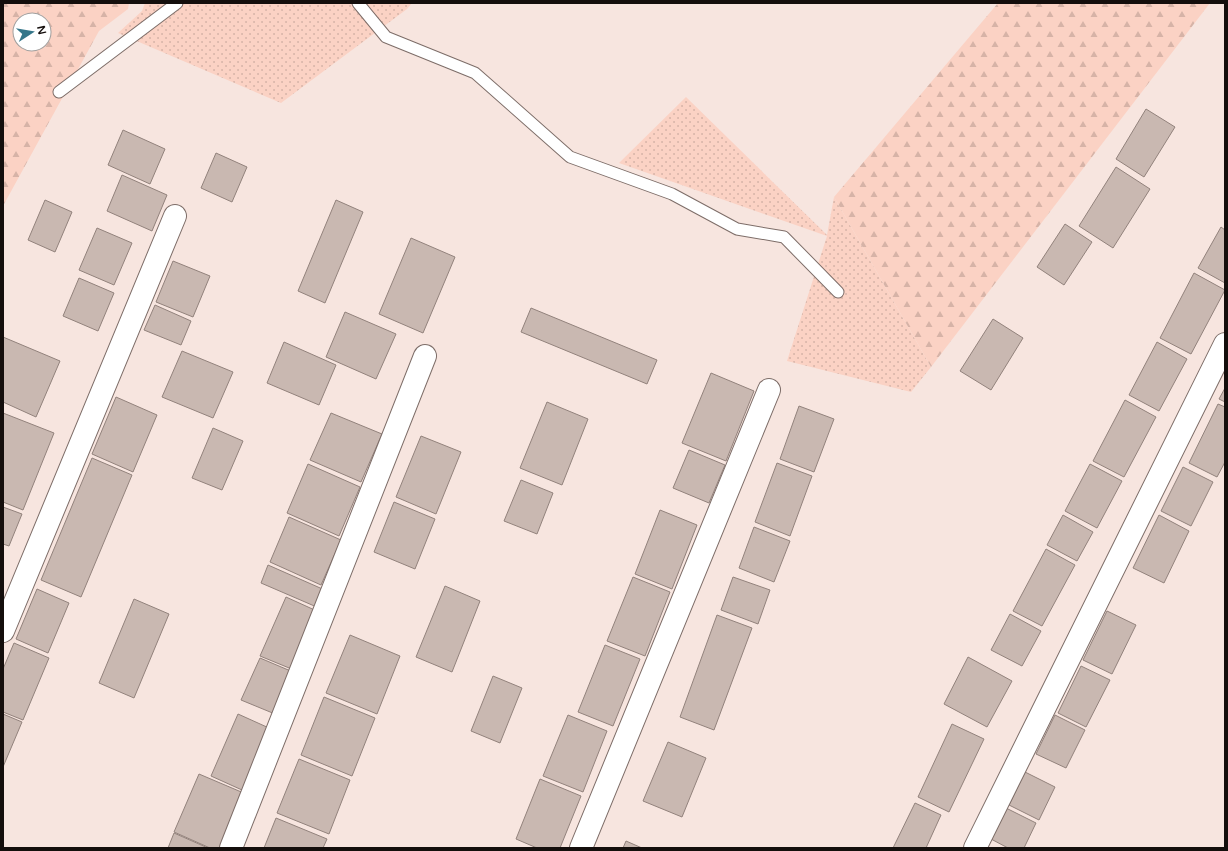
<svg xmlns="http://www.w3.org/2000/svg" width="1228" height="851" font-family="'Varela Round',sans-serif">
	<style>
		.green { fill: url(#green-dots) }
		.forest { fill: url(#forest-firs); fill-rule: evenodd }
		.building { fill: #c9b8b1; stroke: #92827c }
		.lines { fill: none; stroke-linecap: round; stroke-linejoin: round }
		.service-casing { stroke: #7d6d68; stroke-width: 13 }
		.minor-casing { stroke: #7d6d68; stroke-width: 24 }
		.service { stroke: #fff; stroke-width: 11 }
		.minor { stroke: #fff; stroke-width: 22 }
	</style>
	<defs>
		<pattern id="green-dots" width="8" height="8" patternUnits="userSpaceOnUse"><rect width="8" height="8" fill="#fbd2c4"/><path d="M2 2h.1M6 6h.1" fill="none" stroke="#d6b3a7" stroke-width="1.8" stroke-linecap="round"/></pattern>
		<pattern id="forest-firs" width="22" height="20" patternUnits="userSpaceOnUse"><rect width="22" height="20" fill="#fbd2c4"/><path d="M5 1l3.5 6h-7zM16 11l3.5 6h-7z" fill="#d6b3a7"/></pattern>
	</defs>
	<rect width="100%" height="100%" fill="#f7e5df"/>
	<g class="green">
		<path d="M145,3h267l-5,6 -126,94 -163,-70 24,-22z"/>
		<path d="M686,97l141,138 7,-38 97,170 -20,25 -124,-31 40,-125 -208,-73z"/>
	</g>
	<g class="forest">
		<path d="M3,3h126l-1,6 -29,22 -96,175zM20,20h24v24h-24z"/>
		<path d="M998,3h212l-279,364 -97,-170z"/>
	</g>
	<g class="building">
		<path d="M1146,109l29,18 -31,50 -28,-18z"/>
		<path d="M123,130l42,19 -15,35 -42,-19z"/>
		<path d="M216,153l31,14 -15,35 -31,-14z"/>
		<path d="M1116,167l34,22 -37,59 -34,-22z"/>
		<path d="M122,175l45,20 -15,36 -45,-20z"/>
		<path d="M45,200l27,12 -17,40 -27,-12z"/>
		<path d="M336,200l27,12 -38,91 -27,-12z"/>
		<path d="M1065,224l27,18 -28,43 -27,-18z"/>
		<path d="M1221,227l4,3v53l-27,-15z"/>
		<path d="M97,228l35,15 -18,42 -35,-15z"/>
		<path d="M411,238l44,19 -32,76 -44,-19z"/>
		<path d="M173,261l37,15 -17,41 -37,-15z"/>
		<path d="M1194,273l31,17 -34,64 -31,-16z"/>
		<path d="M79,278l35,15 -16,38 -35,-15z"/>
		<path d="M155,305l36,16 -10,24 -37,-15z"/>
		<path d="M531,308l126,52 -10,24 -126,-52z"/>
		<path d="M345,312l51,22 -20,45 -50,-22z"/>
		<path d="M993,319l30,19 -32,52 -31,-19z"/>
		<path d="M3,337l57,24 -24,56 -33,-15z"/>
		<path d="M284,342l52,23 -17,40 -52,-22z"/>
		<path d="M1157,342l30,17 -28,52 -30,-16z"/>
		<path d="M182,351l51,21 -20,46 -51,-21z"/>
		<path d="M711,373l43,18 -28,70 -44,-18z"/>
		<path d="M1225,388v14l-6,-3z"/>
		<path d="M116,397l41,18 -24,57 -41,-18z"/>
		<path d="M1125,400l31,17 -32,60 -31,-16z"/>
		<path d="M547,402l41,17 -26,66 -42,-17z"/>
		<path d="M1218,404l7,3v55l-8,15 -28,-14z"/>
		<path d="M799,406l35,13 -20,53 -34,-13z"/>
		<path d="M3,413l51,20 -31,77 -20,-8z"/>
		<path d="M331,413l51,21 -21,48 -51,-22z"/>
		<path d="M213,428l30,13 -21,49 -30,-12z"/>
		<path d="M421,436l40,16 -25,62 -40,-17z"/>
		<path d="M689,450l36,15 -16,38 -36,-15z"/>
		<path d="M92,458l40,17 -51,122 -40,-17z"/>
		<path d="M777,463l35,13 -22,60 -35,-14z"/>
		<path d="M308,464l52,23 -21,49 -52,-23z"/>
		<path d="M1090,464l32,17 -25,47 -32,-17z"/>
		<path d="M1183,467l30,15 -22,44 -30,-15z"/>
		<path d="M521,480l32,13 -16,41 -33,-13z"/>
		<path d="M394,502l41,17 -20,50 -41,-17z"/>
		<path d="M3,507l19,7 -13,32 -6,-2z"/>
		<path d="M660,510l37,15 -25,64 -37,-15z"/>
		<path d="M1063,515l30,17 -16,29 -30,-16z"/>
		<path d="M1159,515l30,16 -25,52 -31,-15z"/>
		<path d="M289,517l52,23 -20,45 -51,-23z"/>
		<path d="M754,527l36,14 -16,41 -35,-14z"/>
		<path d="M1046,549l29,16 -33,61 -29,-15z"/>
		<path d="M268,565l59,26 -8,17 -58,-25z"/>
		<path d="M633,577l37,15 -25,64 -38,-15z"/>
		<path d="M733,577l37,13 -12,34 -37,-14z"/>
		<path d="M445,586l35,15 -28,71 -36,-15z"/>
		<path d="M37,589l32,14 -21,50 -32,-14z"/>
		<path d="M286,597l33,15 -25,58 -34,-14z"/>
		<path d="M134,599l35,15 -35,84 -35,-15z"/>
		<path d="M1107,611l29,14 -24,49 -29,-14z"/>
		<path d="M1010,614l31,17 -19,35 -31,-16z"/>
		<path d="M717,615l35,13 -38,102 -34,-13z"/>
		<path d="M350,635l50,21 -23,58 -51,-21z"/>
		<path d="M14,643l35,15 -26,62 -20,-8v-43z"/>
		<path d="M605,645l35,14 -27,67 -35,-14z"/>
		<path d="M968,657l44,24 -25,46 -43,-23z"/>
		<path d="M260,658l33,14 -18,42 -34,-14z"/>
		<path d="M1081,666l29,14 -24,47 -28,-14z"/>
		<path d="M493,676l29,12 -22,55 -29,-12z"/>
		<path d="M324,697l51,21 -23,58 -51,-21z"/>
		<path d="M3,714l19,8 -19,45z"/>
		<path d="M238,714l31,14 -27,62 -31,-14z"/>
		<path d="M568,715l39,16 -24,61 -40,-16z"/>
		<path d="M1055,715l30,15 -19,38 -30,-14z"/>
		<path d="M952,724l32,15 -35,73 -31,-15z"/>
		<path d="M668,742l38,16 -24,59 -39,-16z"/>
		<path d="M299,759l51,21 -21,54 -52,-21z"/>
		<path d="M1025,772l30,15 -16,33 -30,-15z"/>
		<path d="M199,774l47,20 -23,54h-13l-36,-16z"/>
		<path d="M540,779l41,17 -21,52h-23l-21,-9z"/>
		<path d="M915,803l26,12 -15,33h-33z"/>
		<path d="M1006,808l30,15 -12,25h-16l-17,-9z"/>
		<path d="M276,818l51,21 -4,9h-59z"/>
		<path d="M174,833l34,15h-40z"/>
		<path d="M626,841l16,7h-19z"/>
	</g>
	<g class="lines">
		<defs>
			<g id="service">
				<path d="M358,3l28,34 89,36 95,84 102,37 65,35 47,8 54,55"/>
				<path d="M59,92l118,-89"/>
			</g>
			<g id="minor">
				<path d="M3,631l172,-415"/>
				<path d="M231,848l194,-492"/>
				<path d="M581,848l188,-458"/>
				<path d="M975,848l250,-504"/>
			</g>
		</defs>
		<use href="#service" class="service-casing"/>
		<use href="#minor" class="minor-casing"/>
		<use href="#service" class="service"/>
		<use href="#minor" class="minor"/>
	</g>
	<rect width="1228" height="851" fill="none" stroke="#140e0c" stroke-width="8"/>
	<g transform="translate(32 32) rotate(78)"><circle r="19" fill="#ffffff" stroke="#a19f9e"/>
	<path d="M0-3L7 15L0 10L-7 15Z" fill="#357689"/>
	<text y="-6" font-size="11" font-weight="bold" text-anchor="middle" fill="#140e0c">N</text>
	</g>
</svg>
